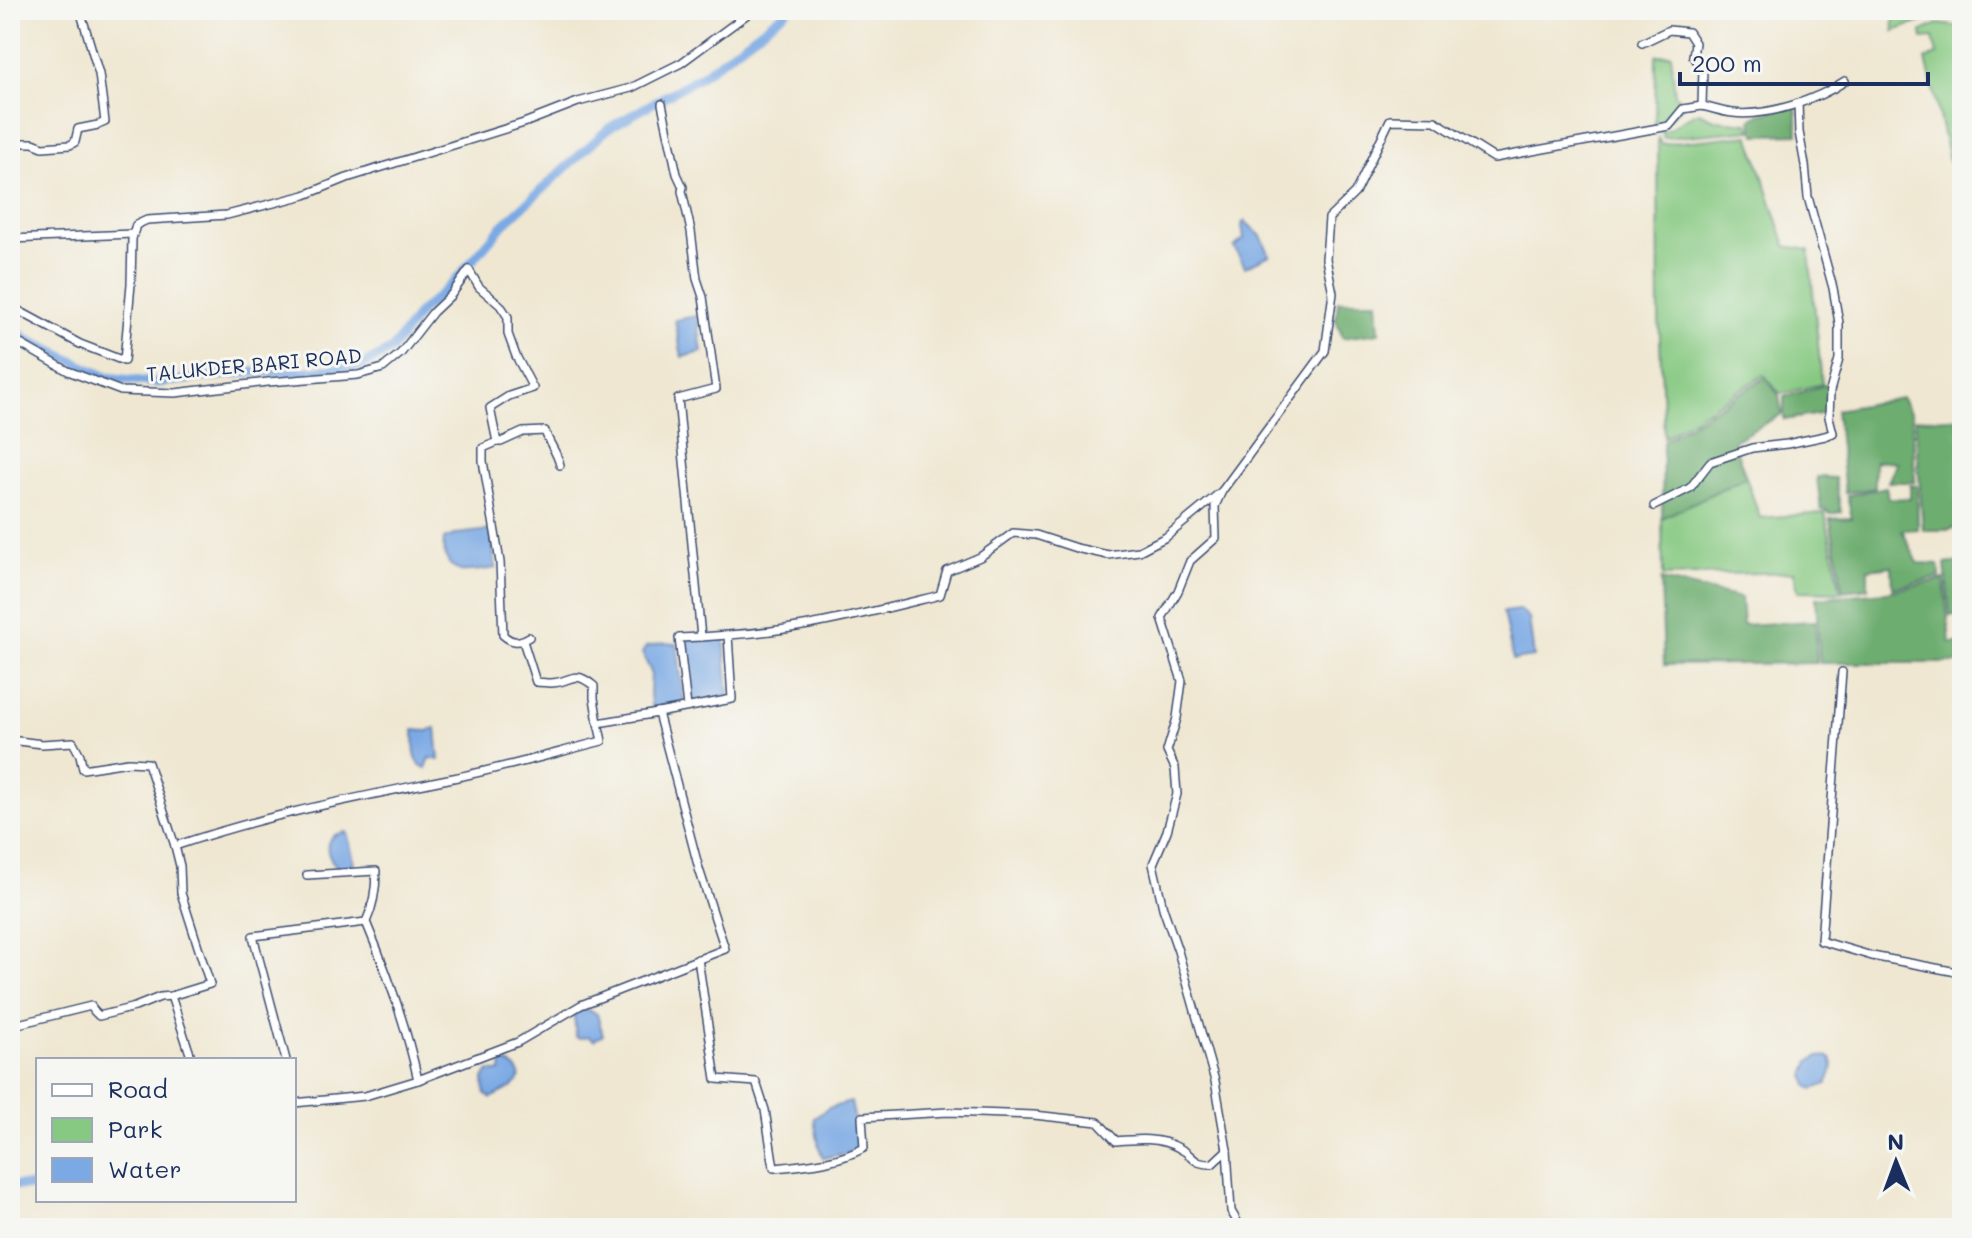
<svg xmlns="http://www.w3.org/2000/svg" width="1972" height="1238" font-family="Mali,sans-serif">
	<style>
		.green { fill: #87c982; stroke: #517c70; stroke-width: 2 }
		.forest { fill: #6dad70; stroke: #446e67; stroke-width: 2 }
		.water { fill: #7aa9e4; stroke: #4a6ca1; stroke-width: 2 }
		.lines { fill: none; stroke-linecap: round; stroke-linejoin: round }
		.canal { stroke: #7aa9e4; stroke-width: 9 }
		.street-casing { stroke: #3b4b6f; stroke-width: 10 }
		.street { stroke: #fff; stroke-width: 7 }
		.labels { text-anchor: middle; stroke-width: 6; stroke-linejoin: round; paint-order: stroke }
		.street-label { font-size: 20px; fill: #1b2f5e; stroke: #f6f6f2 }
	</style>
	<rect width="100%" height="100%" fill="#f6f6f2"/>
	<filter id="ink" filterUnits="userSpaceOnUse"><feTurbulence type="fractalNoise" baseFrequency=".0125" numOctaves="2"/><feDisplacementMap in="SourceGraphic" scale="16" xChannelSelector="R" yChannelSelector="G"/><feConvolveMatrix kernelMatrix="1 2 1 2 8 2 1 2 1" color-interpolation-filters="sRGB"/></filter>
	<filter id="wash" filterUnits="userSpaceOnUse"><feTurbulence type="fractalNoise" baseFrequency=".006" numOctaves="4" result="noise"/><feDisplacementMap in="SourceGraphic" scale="32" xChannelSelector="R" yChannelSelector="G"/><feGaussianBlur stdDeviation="1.8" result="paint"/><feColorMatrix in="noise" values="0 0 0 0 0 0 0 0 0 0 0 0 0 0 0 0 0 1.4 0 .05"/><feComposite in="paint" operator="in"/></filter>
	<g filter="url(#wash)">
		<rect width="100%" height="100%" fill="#efe7d1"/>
		<g class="green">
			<path d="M1893,10h69v7l-24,-1 -44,15z"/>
			<path d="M1938,24l24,3v152l-8,3 -28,-123 11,-4 -4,-17 -10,1 -1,-8z"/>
			<path d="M1671,54l4,40 9,11 -16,15 -13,5 1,-69z"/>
			<path d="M1699,112l18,8 31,3 4,7 -88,8 -3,-8h8l11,-9z"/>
			<path d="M1749,135l37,111 23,4 13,134 -42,10 -16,-19 -100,62 -5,-122 -1,-177 4,6z"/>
			<path d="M1746,477l14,41 65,-5 16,79 -43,-1 -4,-19 -131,4 -1,-58z"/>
		</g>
		<g class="forest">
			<path d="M1796,106l2,28 -42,1 -5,-15 8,-6z"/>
			<path d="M1338,301h39l2,32 -36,5 -7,-17z"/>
			<path d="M1766,377l13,19 3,18 -49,27 13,36 -84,41 1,-77z"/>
			<path d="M1828,384l-2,29 -42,7v-23z"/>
			<path d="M1901,398l11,17 3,67h-27l9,-20 -22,-1v27l-30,5 -9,-83z"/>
			<path d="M1958,418l4,22v85l-13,5h-26l-8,-111z"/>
			<path d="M1817,477l18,1 6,34 -11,2 -5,-5 -4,1z"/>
			<path d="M1910,485l7,1 1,43 -16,1 16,33 21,1 1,13 -47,11 -1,-22 -24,3v19l-25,3 -13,-72 22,-1 -5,-22 39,-9 2,11 22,1z"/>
			<path d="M1962,562v51l-12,3 -5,-52z"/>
			<path d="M1944,579l6,64h12v20h-142l-4,-65 71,-6z"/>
			<path d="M1661,580l80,18 2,27 72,-4 2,42 -153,2z"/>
		</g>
		<g class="water">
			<path d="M1245,221l16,15 9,19 -25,12 -11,-20 10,-8 -2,-15z"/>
			<path d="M697,316l5,36 -20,5 -7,-37z"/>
			<path d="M490,530l6,38c-7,1 -29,4 -35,3 -14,-3 -19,-20 -17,-32l13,-5z"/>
			<path d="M1519,610l10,8 5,39 -21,3 -10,-48z"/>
			<path d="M724,637l5,60 -38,6 -8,-63z"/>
			<path d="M664,643l13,1 7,60 -32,4 -2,-12 1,-24 -9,-19 4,-6z"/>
			<path d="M436,728l3,32 -9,-2 -4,10c-15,-5 -11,-24 -12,-38l14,1z"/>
			<path d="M347,832l7,29 -2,5 -4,2 -11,-1c-14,-15 -14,-33 10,-35z"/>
			<path d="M586,1009l11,5 6,21 -9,5 -6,-4 -7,2 -5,-1 -2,-22 4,-4z"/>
			<path d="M1818,1057c2,0 10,-1 11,0 8,5 1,21 -2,27l-14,5 -5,-3 -3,-10 5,-15z"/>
			<path d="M505,1062c33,16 4,27 -14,36l-6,-4 -1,-15 5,-8 8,1 4,-1 1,-7z"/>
			<path d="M851,1102l9,44 -9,6 -28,6 -4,-11 -5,-29 15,-10z"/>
		</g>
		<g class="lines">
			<g class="canal">
				<path d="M10,326l19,14 78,37 50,6 96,-11h47l59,-5 33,-18 28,-37 34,-30 49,-57 106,-97 92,-52 87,-66"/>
				<path d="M10,1185l28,2"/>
			</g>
		</g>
	</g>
	<g filter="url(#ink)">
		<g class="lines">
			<defs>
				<g id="street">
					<path d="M1642,43l27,-13 19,2 7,11 -2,13 10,12 -1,38c10,2 20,6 31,7 34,4 84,-13 112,-32"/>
					<path d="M662,104l15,70 6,13 -1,4 9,40 6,48 6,18 13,92 -38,10 23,238 -22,1 8,69"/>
					<path d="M10,143h23l10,4 27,-2 5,-3 3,-13 20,-4 7,-3 -6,-48 -19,-64"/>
					<path d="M10,239l123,-5"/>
					<path d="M10,306l70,38 44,17 7,-77 1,-45 4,-14 11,-5 80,-5 78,-20 42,-17 177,-55 54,-21 53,-14 50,-25 72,-53"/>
					<path d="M10,338l58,33 53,20 54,2 93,-11 90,-7 25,-7 18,-15 32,-41 18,-17 18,-25 10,17 21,18 8,12v17l8,22 17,32 -24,8 -19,12 7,34h4l22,-10 22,-1c4,13 12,21 15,34"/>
					<path d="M497,442l-14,6v13l17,101 3,73c9,8 16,8 26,2"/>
					<path d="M1654,506l36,-18 20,-26 42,-14 35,-4 38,-8 8,-3 -4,-16 1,-26 9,-32v-36l-6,-35 -25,-91 -3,-32 -6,-33 -1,-29"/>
					<path d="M701,637l27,-2"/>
					<path d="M523,641l13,41c2,0 13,1 14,1 22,0 22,-15 44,3v12l4,25 60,-10"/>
					<path d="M1842,672l-21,269 51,15 90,17"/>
					<path d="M10,740l32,4 31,-2 7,13 3,14 45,-7 20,1 27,83"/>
					<path d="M307,875l69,-4c0,17 -3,36 -10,51 22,52 40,103 52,158l100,-38 63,-37 144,-56 -26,-80 -41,-156 74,-14 -4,-64c72,-4 143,-23 212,-40l7,-24 33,-14 33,-24 23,2 40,13 32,7 31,-4 27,-14 56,-46"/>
					<path d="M698,959l18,120 40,3 9,28 9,58c30,-3 63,-5 90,-20l-2,-31 86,-5 86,3 64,7 18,19c21,-2 44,-4 63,7 17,8 11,16 33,16l15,-14"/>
					<path d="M171,996l21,64"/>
					<path d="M10,1026l81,-20 3,5 5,5 36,-9 25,-10 11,-1 39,-12 -29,-91 -1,-27 -5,-20c89,-31 181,-48 273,-67 52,-10 103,-25 154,-38l-4,-18"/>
					<path d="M286,1060l-33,-124 113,-14"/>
					<path d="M294,1103l71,-7 53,-16"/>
					<path d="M1241,1228l-10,-17 -4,-61 -12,-69 -37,-130 -15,-43 -10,-44 14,-33 10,-37 -2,-26 -8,-17 10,-33 5,-37 -20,-63 16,-27 12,-30 26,-23 -1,-32 7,-15 103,-140 8,-58 -7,-34 3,-41 26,-25 35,-73 45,1 59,37 175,-32 14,-17 19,-3"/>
				</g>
			</defs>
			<use href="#street" class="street-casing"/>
			<use href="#street" class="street"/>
		</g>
	</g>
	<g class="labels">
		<g class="street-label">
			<text transform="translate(254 365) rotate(-5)" y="7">TALUKDER BARI ROAD</text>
		</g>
	</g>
	<rect width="1972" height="1238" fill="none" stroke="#f6f6f2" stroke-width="40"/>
	<rect x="36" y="1058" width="260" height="144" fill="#f6f6f2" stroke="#9ea6b7" stroke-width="2"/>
	<rect x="52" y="1084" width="40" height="12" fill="#ffffff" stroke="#9ea6b7" stroke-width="2"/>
	<text x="108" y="1098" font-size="24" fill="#1b2f5e">Road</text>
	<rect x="52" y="1118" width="40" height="24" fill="#87c982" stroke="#9ea6b7" stroke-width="2"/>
	<text x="108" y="1138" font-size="24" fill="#1b2f5e">Park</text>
	<rect x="52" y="1158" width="40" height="24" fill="#7aa9e4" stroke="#9ea6b7" stroke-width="2"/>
	<text x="108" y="1178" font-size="24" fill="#1b2f5e">Water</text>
	<g transform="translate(1896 1162) rotate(359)" stroke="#f6f6f2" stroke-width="6" paint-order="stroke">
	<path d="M0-6L14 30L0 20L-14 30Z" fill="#1b2f5e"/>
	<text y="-12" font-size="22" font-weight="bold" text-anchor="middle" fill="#1b2f5e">N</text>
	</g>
	<path d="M1680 72v12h248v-12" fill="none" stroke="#1b2f5e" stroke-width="4"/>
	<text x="1692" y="72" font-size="24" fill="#1b2f5e" stroke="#f6f6f2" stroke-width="6" paint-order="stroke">200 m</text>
</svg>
